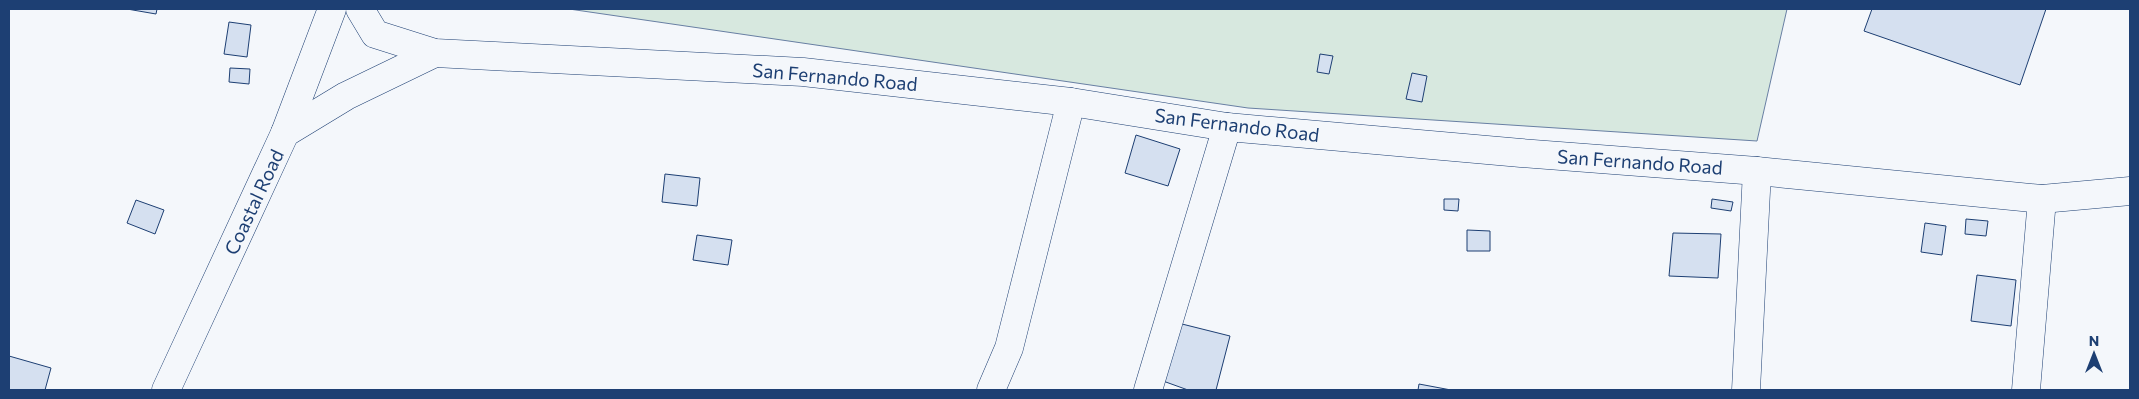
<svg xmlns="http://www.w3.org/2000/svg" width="2139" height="399" font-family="Commissioner,sans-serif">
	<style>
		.green { fill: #d7e8df; stroke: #687fa3 }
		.building { fill: #d5e0f0; stroke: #1d3f73 }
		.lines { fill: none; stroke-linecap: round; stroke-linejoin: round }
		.minor-casing { stroke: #1d3f73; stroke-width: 29 }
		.minor { stroke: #f4f7fb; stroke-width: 28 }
		.labels { text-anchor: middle; stroke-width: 4; stroke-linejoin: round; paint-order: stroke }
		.street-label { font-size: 19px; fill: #1d3f73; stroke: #f4f7fb }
	</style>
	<rect width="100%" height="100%" fill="#f4f7fb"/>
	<path class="green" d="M569,9h1218l-30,132 -509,-33z"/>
	<g class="building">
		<path d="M127,9h30l-1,5z"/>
		<path d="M1872,9h174l-26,76 -156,-54z"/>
		<path d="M229,22l22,3 -4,32 -23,-3z"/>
		<path d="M1320,54l13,2 -4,18 -12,-2z"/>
		<path d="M230,68l20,1 -1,15 -20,-2z"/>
		<path d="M1412,73l15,3 -5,26 -16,-3z"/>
		<path d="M1136,135l44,14 -12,37 -43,-13z"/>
		<path d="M665,174l35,4 -3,28 -35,-4z"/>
		<path d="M1444,199h15l-1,12 -14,-1z"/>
		<path d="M1712,199l21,3 -2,9 -20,-3z"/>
		<path d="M136,200l28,10 -9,24 -28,-11z"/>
		<path d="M1966,219l22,2 -2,15 -21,-2z"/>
		<path d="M1925,223l21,3 -4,29 -21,-3z"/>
		<path d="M1467,230l23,1v20h-23z"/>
		<path d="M1673,233l48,1 -3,44 -49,-2z"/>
		<path d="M697,235l35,5 -4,25 -35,-5z"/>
		<path d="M1977,275l39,5 -5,46 -40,-5z"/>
		<path d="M1182,324l48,12 -14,54h-28l-25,-9z"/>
		<path d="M9,356l42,12 -6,22h-36z"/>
		<path d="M1419,384l32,6h-33z"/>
	</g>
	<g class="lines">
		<defs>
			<g id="minor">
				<path d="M360,9l15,25 60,19 368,19 268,30 156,25 294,26 236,18 285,28 88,-8"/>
				<path d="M285,133l61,-37 89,-43"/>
				<path d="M166,390l119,-257 47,-124"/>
				<path d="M991,390l18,-42 62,-246"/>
				<path d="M1148,390l79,-263"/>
				<path d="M1746,390l11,-219"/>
				<path d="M2026,390l16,-191"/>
			</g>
		</defs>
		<use href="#minor" class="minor-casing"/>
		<use href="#minor" class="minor"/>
	</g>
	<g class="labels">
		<g class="street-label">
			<text transform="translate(835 77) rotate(5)" y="7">San Fernando Road</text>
			<text transform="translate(1237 125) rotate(7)" y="7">San Fernando Road</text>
			<text transform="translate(1640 162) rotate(4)" y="7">San Fernando Road</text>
			<text transform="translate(254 202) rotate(-65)" y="7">Coastal Road</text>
		</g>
	</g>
	<rect width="2139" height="399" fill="none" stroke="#1d3f73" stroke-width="20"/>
	<g transform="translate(2094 354)" stroke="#f4f7fb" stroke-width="4" paint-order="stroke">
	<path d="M0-4L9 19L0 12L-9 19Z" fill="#1d3f73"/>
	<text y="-8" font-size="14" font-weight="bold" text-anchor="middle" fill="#1d3f73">N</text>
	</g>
</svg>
